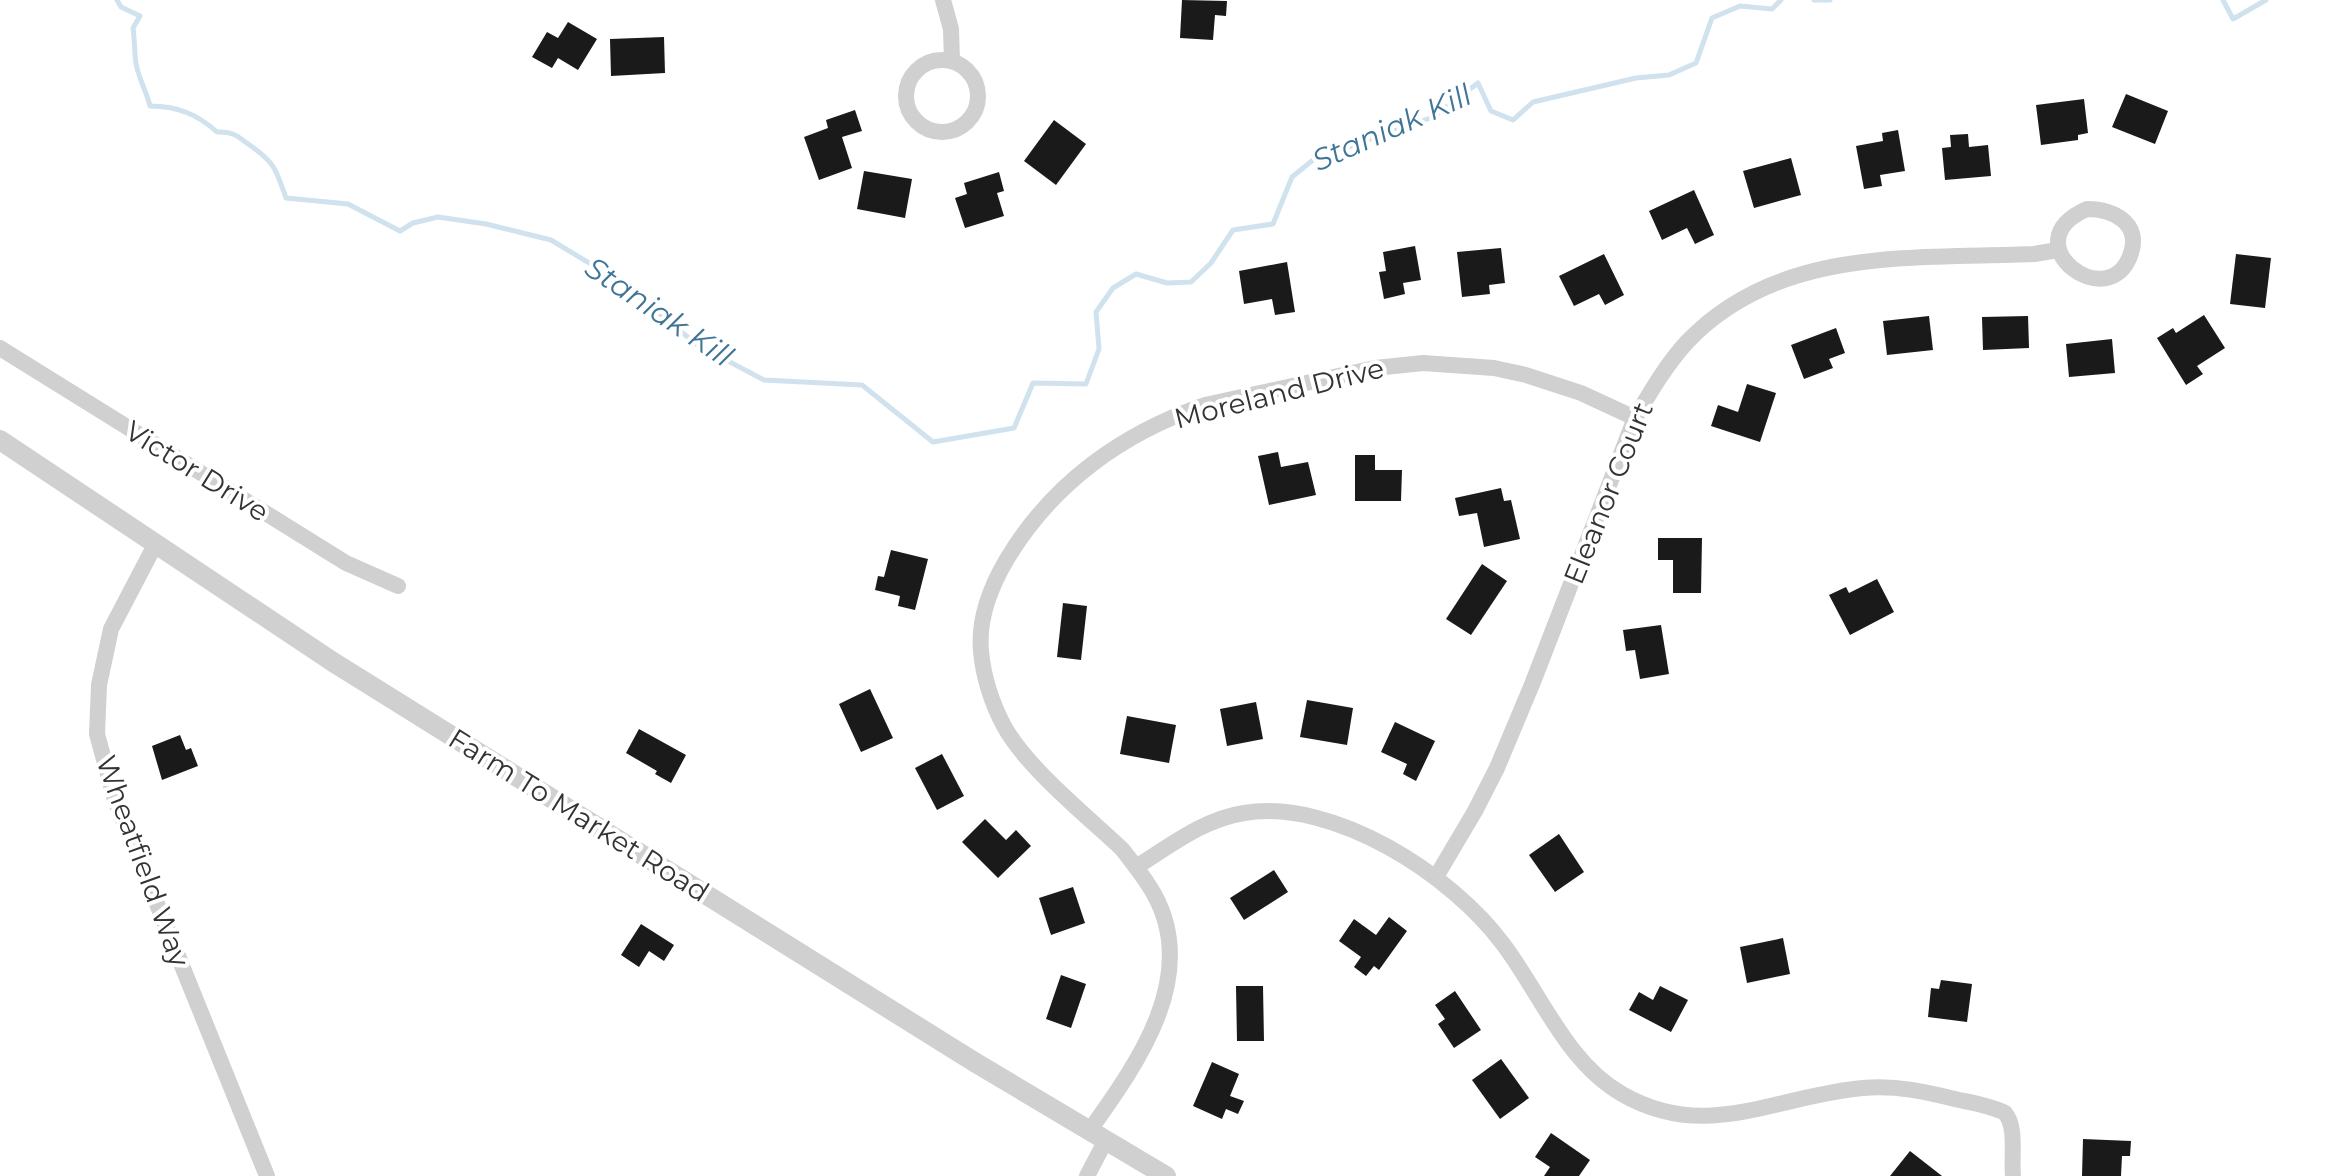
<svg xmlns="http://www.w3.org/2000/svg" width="2325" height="1176" font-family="Montserrat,sans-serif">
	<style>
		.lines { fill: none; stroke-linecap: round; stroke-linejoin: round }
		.stream { stroke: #cfe2ee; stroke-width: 5 }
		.building { fill: #1a1a1a }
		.minor { stroke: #d0d0d0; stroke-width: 16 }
		.tertiary { stroke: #d0d0d0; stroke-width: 20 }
		.labels { text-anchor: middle; stroke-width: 8; stroke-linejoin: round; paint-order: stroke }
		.street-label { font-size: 28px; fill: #333; stroke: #fff }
		.water-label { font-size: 30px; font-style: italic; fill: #3f7597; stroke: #fff }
	</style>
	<rect width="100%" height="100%" fill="#fff"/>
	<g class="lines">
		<g class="stream">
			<path d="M117,0l4,7 19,9 -7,12c2,12 1,31 4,40 3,13 10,25 13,38 27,0 47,8 67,26 17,-1 21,5 34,14 25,18 25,24 35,52l62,6 52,27 13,-8 25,-6 48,7 65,16 73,44 72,60 68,36 98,5 71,57 81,-14 19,-45 53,1 13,-35 -3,-37 17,-24 23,-14 31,9 24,-1 20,-19 22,-33 40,-6 19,-47 21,-17 120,-43 45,-34 13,28 22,9 20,-18 103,-24 33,-3 27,-12 16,-45 28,-12 32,3 9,-9"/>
			<path d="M1814,0h16"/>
			<path d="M2223,0l10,19 33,-19"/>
		</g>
	</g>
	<g class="building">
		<path d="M1182,0l45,1 -1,15 -11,-1 -2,25 -33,-2z"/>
		<path d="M568,22l29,17 -19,31 -20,-12 -6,10 -20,-11 15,-25 11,6z"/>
		<path d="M664,37l1,36 -54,3 -1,-37z"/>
		<path d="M2126,94l42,17 -13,33 -43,-17z"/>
		<path d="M2084,99l4,34 -10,2v5l-37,5 -5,-40z"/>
		<path d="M855,110l7,21 -20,6 10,31 -33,12 -15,-43 24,-9 -2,-8z"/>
		<path d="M1054,120l32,24 -30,41 -32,-24z"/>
		<path d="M1898,130l7,41 -25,4 2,11 -18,3 -8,-43 27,-5 -1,-8z"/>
		<path d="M1968,134l1,13 19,-2 3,31 -46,4 -3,-32 9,-1 -1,-12z"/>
		<path d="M1791,158l10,37 -47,13 -11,-37z"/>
		<path d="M864,171l48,8 -7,39 -48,-9z"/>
		<path d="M999,172l5,19 -7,2 7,23 -39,12 -10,-30 12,-4 -3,-11z"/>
		<path d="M1694,190l20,45 -19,9 -8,-16 -25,12 -13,-29z"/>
		<path d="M1415,246l6,34 -18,3 2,11 -21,5 -5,-27 7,-1 -3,-19z"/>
		<path d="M1501,248l4,35 -16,2 1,9 -28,3 -5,-45z"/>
		<path d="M1604,254l20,41 -19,10 -6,-11 -25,12 -15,-30z"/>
		<path d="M2236,254l35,4 -6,50 -35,-4z"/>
		<path d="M1287,262l8,50 -20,3 -3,-16 -28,5 -5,-33z"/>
		<path d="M2204,315l21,33 -28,18 6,8 -17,11 -29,-47 16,-10 3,5z"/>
		<path d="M1929,316l4,34 -46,5 -4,-34z"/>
		<path d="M2028,316l1,32 -46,2 -1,-33z"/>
		<path d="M1836,328l9,25 -16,6 4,9 -29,11 -13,-34z"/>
		<path d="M2112,339l3,34 -46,4 -3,-33z"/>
		<path d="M1747,384l29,9 -16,49 -49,-16 7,-21 20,7z"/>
		<path d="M1278,452l3,15 27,-5 8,33 -47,10 -11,-49z"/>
		<path d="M1355,455h20v15h27l-1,31h-46z"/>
		<path d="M1501,488l3,13 7,-1 9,39 -36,8 -7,-34 -18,3 -4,-18z"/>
		<path d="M1658,538h44l-1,55h-28v-33h-15z"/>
		<path d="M891,550l37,9 -13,51 -17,-4 2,-10 -25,-6 3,-14 6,1z"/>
		<path d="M1482,564l25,17 -36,54 -25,-16z"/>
		<path d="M1877,579l17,33 -44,23 -21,-40 17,-8 3,6z"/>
		<path d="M1063,603l24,3 -6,54 -24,-3z"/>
		<path d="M1661,625l8,49 -29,5 -5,-29 -9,1 -3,-21z"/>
		<path d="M870,689l23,49 -32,14 -22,-48z"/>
		<path d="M1307,700l46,8 -6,37 -47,-8z"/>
		<path d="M1256,702l7,37 -36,7 -7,-37z"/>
		<path d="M1127,716l49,9 -7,38 -49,-9z"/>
		<path d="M1395,722l40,19 -19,40 -13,-7 4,-10 -26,-12z"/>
		<path d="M639,729l47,26 -15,28 -16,-9 2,-3 -31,-18z"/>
		<path d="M180,735l6,15 5,-2 7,18 -36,14 -10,-34z"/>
		<path d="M942,754l22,42 -27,14 -22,-42z"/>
		<path d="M985,819l21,21 10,-10 15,16 -33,32 -36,-36z"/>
		<path d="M1559,834l25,38 -29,20 -26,-37z"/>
		<path d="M1274,870l14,22 -44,28 -14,-22z"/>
		<path d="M1073,887l12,36 -34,12 -12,-37z"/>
		<path d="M1389,917l18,14 -28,39 -5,-4 -8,10 -12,-9 7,-10 -22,-16 15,-22 22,16z"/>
		<path d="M641,924l33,21 -10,16 -15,-10 -10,16 -18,-12z"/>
		<path d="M1783,938l7,36 -43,9 -7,-36z"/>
		<path d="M1061,975l25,9 -15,44 -25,-9z"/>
		<path d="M1941,980l31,4 -5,38 -39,-5 3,-29 8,1z"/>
		<path d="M1236,986h27l1,55h-27z"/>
		<path d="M1660,986l28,14 -17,32 -42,-22 10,-18 14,8z"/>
		<path d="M1455,991l26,39 -27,18 -16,-24 7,-5 -10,-14z"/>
		<path d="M1501,1059l28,39 -29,21 -28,-39z"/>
		<path d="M1212,1062l27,12 -9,22 14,5 -6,13 -12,-5 -4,10 -29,-13z"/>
		<path d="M1551,1133l39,27 -11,16h-35l6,-9 -15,-10z"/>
		<path d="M2083,1139l48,2 -1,15h-8l-1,20h-39z"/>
		<path d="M1910,1151l32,25h-52z"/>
	</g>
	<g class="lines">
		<g class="minor">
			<path d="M943,0l8,29 1,32"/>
			<circle cx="942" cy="96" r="36"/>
			<path d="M2087,209c26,0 54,14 44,44 -20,65 -122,-10 -44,-44z"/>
			<path d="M0,348l346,215 52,23"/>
			<path d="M156,543l-45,86 -12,56 -2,49 18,66 152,376"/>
			<path d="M1136,867c34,-21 68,-48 108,-54 90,-15 208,62 259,131 38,50 63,118 119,150 85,49 155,1 241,-6 34,-3 64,4 96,12 15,3 32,6 46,13 12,14 6,43 8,63"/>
			<path d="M1436,877l39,-66 22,-43 36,-86 102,-264c16,-27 31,-53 52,-76 91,-96 226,-83 347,-88l24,-4"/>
			<path d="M1090,1130c47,-66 110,-153 64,-236 -9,-16 -21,-31 -32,-45 -35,-33 -96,-82 -118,-123 -12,-22 -21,-50 -23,-75 -3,-33 10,-65 26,-92 45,-75 115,-126 198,-154l170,-37 48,-5 71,5 32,7 55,18 54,25"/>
			<path d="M1087,1176l19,-36"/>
		</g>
		<path class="tertiary" d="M0,440l333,222 643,401 190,113"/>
	</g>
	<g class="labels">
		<g class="street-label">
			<text transform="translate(1279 393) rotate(-14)" y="10">Moreland Drive</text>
			<text transform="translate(197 471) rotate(32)" y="10">Victor Drive</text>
			<text transform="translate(1608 493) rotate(-68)" y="10">Eleanor Court</text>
			<text transform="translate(579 815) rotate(32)" y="10">Farm To Market Road</text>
			<text transform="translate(143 861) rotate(70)" y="10">Wheatfield Way</text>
		</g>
		<g class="water-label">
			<text transform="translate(1392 128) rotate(-24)" y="10">Staniak Kill</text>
			<text transform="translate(659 312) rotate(34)" y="10">Staniak Kill</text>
		</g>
	</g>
</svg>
